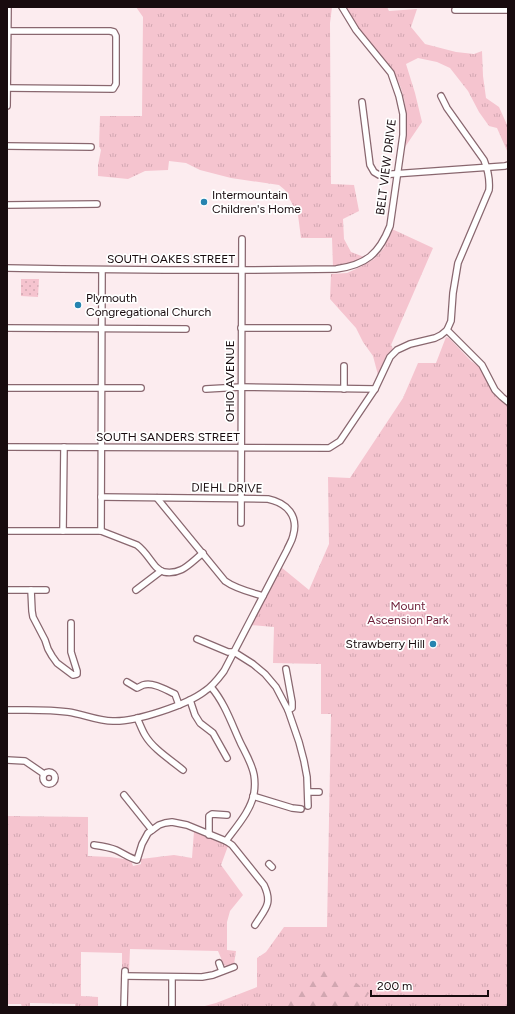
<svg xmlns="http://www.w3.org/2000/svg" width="515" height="1014" font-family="Figtree,sans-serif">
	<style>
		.grass { fill: url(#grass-tufts) }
		.forest { fill: url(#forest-firs) }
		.garden { fill: url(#garden-dots) }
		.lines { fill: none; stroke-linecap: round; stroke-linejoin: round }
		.minor-casing { stroke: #89676f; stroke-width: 8 }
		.minor { stroke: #fff; stroke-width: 5.5 }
		.poi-dot { fill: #2684b0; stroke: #fff; stroke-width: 1.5 }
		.labels { text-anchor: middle; stroke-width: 3.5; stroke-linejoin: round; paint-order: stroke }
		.street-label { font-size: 12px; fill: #180b0e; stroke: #fff }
		.poi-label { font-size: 12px; fill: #180b0e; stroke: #fff; text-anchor: start }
		.park-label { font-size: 12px; fill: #6e203a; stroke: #fff }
	</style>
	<defs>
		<pattern id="grass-tufts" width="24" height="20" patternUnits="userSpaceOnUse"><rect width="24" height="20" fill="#f5c4cf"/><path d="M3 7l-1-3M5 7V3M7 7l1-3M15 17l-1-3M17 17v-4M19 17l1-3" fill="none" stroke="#d1a7b1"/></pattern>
		<pattern id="forest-firs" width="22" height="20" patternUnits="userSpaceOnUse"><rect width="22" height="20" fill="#f5c4cf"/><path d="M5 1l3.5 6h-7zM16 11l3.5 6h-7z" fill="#d1a7b1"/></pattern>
		<pattern id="garden-dots" width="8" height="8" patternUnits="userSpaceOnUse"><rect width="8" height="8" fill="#f5c4cf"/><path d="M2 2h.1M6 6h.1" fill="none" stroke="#d1a7b1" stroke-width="1.8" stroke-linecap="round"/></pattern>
	</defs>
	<rect width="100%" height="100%" fill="#fcecef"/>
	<g class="grass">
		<path d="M136,7h196l-2,16 1,161 23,1 5,26 -16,8 1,20 7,13 13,5c-9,6 -20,8 -31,10l-1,-29h-31l-3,-23 -13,-25 -6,-5 -48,-7 -31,-8 -14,-7 -17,-2 -1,9 -23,1 -17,8 -30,-3v-11l3,-15 -2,-4 1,-30h42l1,-99z"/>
		<path d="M345,7h42l2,4 28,-2 -6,18 14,17 31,8 18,2 8,-3 1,25 3,22 13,9 9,20v26l-11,-25 -8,-2 -10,-14 -11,-21 -18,-23 -13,-6 -19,-4 -12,6 9,29 7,29 -17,25c2,-21 3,-43 -6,-64 -7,-18 -22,-31 -33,-45 -8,-9 -14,-20 -21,-31z"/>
		<path d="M392,229l41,19 -42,97 2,4 -7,7 -8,19 -5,-19 -10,-14 -7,-14 -26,-29 1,-25 16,-1 9,-4 18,-10 10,-11z"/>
		<path d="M446,337l3,1 22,23 11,8 26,35v603h-307l15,-4 41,-16v-29l9,-6 18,-25h43l4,-213h-10v-50l-48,-1 1,-36 -24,-2 31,-58 28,23 20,-46 -1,-67 22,1 53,-80 15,-35h18z"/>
		<path d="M7,816l81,1v39l22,1 21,3 2,6 8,-2v-5l33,-4 18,3 2,-27 34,15 -7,19 22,30 -13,16 -3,11v28l9,1 -2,13 -7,2 -3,-1 -6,-14 -88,-2 -1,22h-7v-18l-41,-1v44l17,1v10h-23v-3l-45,-1v4h-8l-1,-3h-14z"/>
	</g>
	<path class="forest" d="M320,969l34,12 15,12 -9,14h-73l4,-8z"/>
	<path class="garden" d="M21,279h18l-1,18 -17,-1z"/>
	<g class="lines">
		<defs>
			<g id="minor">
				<path d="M455,10h53"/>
				<path d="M7,31h103l4,1 2,4v48l-3,5 -106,-1"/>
				<path d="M362,102l8,63 4,7 5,3 126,-9 3,-1"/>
				<path d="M7,106l1,-99"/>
				<path d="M7,146l84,1"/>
				<path d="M7,205l90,-1"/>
				<path d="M7,268c110,2 219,3 329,1 30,-4 43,-15 54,-43l13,-91v-21l-4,-18 -8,-23 -35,-43 -14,-23"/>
				<path d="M7,328l179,1"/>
				<path d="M241,328h87"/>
				<path d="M447,330l35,35 13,25 7,7 6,5"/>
				<path d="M7,388h134"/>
				<path d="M206,389l35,-2 134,2"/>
				<path d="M344,389v-23"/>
				<path d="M7,447l322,1 11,-7 35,-52 15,-32 7,-7 13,-6 25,-6 6,-3 6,-5 4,-9 2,-28 5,-30 31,-73c1,-11 -1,-20 -5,-30l-37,-52 -6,-12"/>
				<path d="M157,498l68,83c11,8 25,11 38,15"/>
				<path d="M241,523l1,-284"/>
				<path d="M7,531h94l36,14c8,6 13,15 19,22 3,3 5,4 8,5 18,3 26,-9 39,-19"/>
				<path d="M63,531l1,-84"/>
				<path d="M101,531l1,-261"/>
				<path d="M7,590h39"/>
				<path d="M31,590l1,21 1,6 12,23 3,9 4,7 5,7 16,12 4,-1v-3l-6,-19v-29"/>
				<path d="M136,590l25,-19"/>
				<path d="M197,639l31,13h6l19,12 12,10 11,13 12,23 11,32 5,19 3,16 1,29"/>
				<path d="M286,669l6,33v6l-4,2"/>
				<path d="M127,682l10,6c2,-1 4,-2 6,-3 11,-3 23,5 32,9l4,11"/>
				<path d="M211,687c14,16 21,38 30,57 5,10 11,20 13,31 1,6 1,12 0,18 -3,18 -18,34 -28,48"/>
				<path d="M190,700l5,15 5,8 13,10 14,25"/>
				<path d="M7,710c20,0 41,-1 61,2 15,2 29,9 45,9 22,1 74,-16 92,-30 8,-5 13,-12 19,-20l63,-121c2,-5 5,-9 6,-14 6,-20 -6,-33 -25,-37l-167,-2"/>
				<path d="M137,718c3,6 5,12 8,17 8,14 26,25 38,35"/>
				<path d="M7,760l18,1 19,13"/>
				<circle cx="49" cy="778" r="6"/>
				<path d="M308,792h11"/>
				<path d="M124,795l28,35"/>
				<path d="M253,796l39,12 9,1"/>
				<path d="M209,835v-19l3,-2 15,1"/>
				<path d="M94,845c7,1 15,2 22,5 7,3 13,8 21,10l5,-16 6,-11 11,-8 6,-2 7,-1 15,3 39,16 6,4 32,40c9,19 1,24 -9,40"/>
				<path d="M269,864l3,3"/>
				<path d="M219,963l3,8"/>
				<path d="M125,976l77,1 11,-2 21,-8"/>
				<path d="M124,1007l1,-36"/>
				<path d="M172,1007v-30"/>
			</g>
		</defs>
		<use href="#minor" class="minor-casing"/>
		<use href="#minor" class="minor"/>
	</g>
	<g class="poi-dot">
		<circle cx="204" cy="202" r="4"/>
		<circle cx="78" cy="305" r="4"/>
		<circle cx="433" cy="644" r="4"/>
	</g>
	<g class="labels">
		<g class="street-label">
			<text transform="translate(386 167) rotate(-83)" y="4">BELT VIEW DRIVE</text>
			<text x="171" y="263">SOUTH OAKES STREET</text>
			<text transform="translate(230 381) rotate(-90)" y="4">OHIO AVENUE</text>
			<text x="168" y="441">SOUTH SANDERS STREET</text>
			<text transform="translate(227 488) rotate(1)" y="4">DIEHL DRIVE</text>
		</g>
		<g class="poi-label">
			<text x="212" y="199">Intermountain<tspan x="212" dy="14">Children's Home</tspan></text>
			<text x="86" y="302">Plymouth<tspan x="86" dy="14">Congregational Church</tspan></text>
			<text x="425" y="648" text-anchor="end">Strawberry Hill</text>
		</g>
		<g class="park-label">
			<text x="408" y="610">Mount<tspan x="408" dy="14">Ascension Park</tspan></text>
		</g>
	</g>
	<rect width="515" height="1014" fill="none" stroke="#180b0e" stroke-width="16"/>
	<path d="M371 990v6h117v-6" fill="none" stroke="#180b0e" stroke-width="2"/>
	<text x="377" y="990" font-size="12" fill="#180b0e" stroke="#ffffff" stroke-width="3" paint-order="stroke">200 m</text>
</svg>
